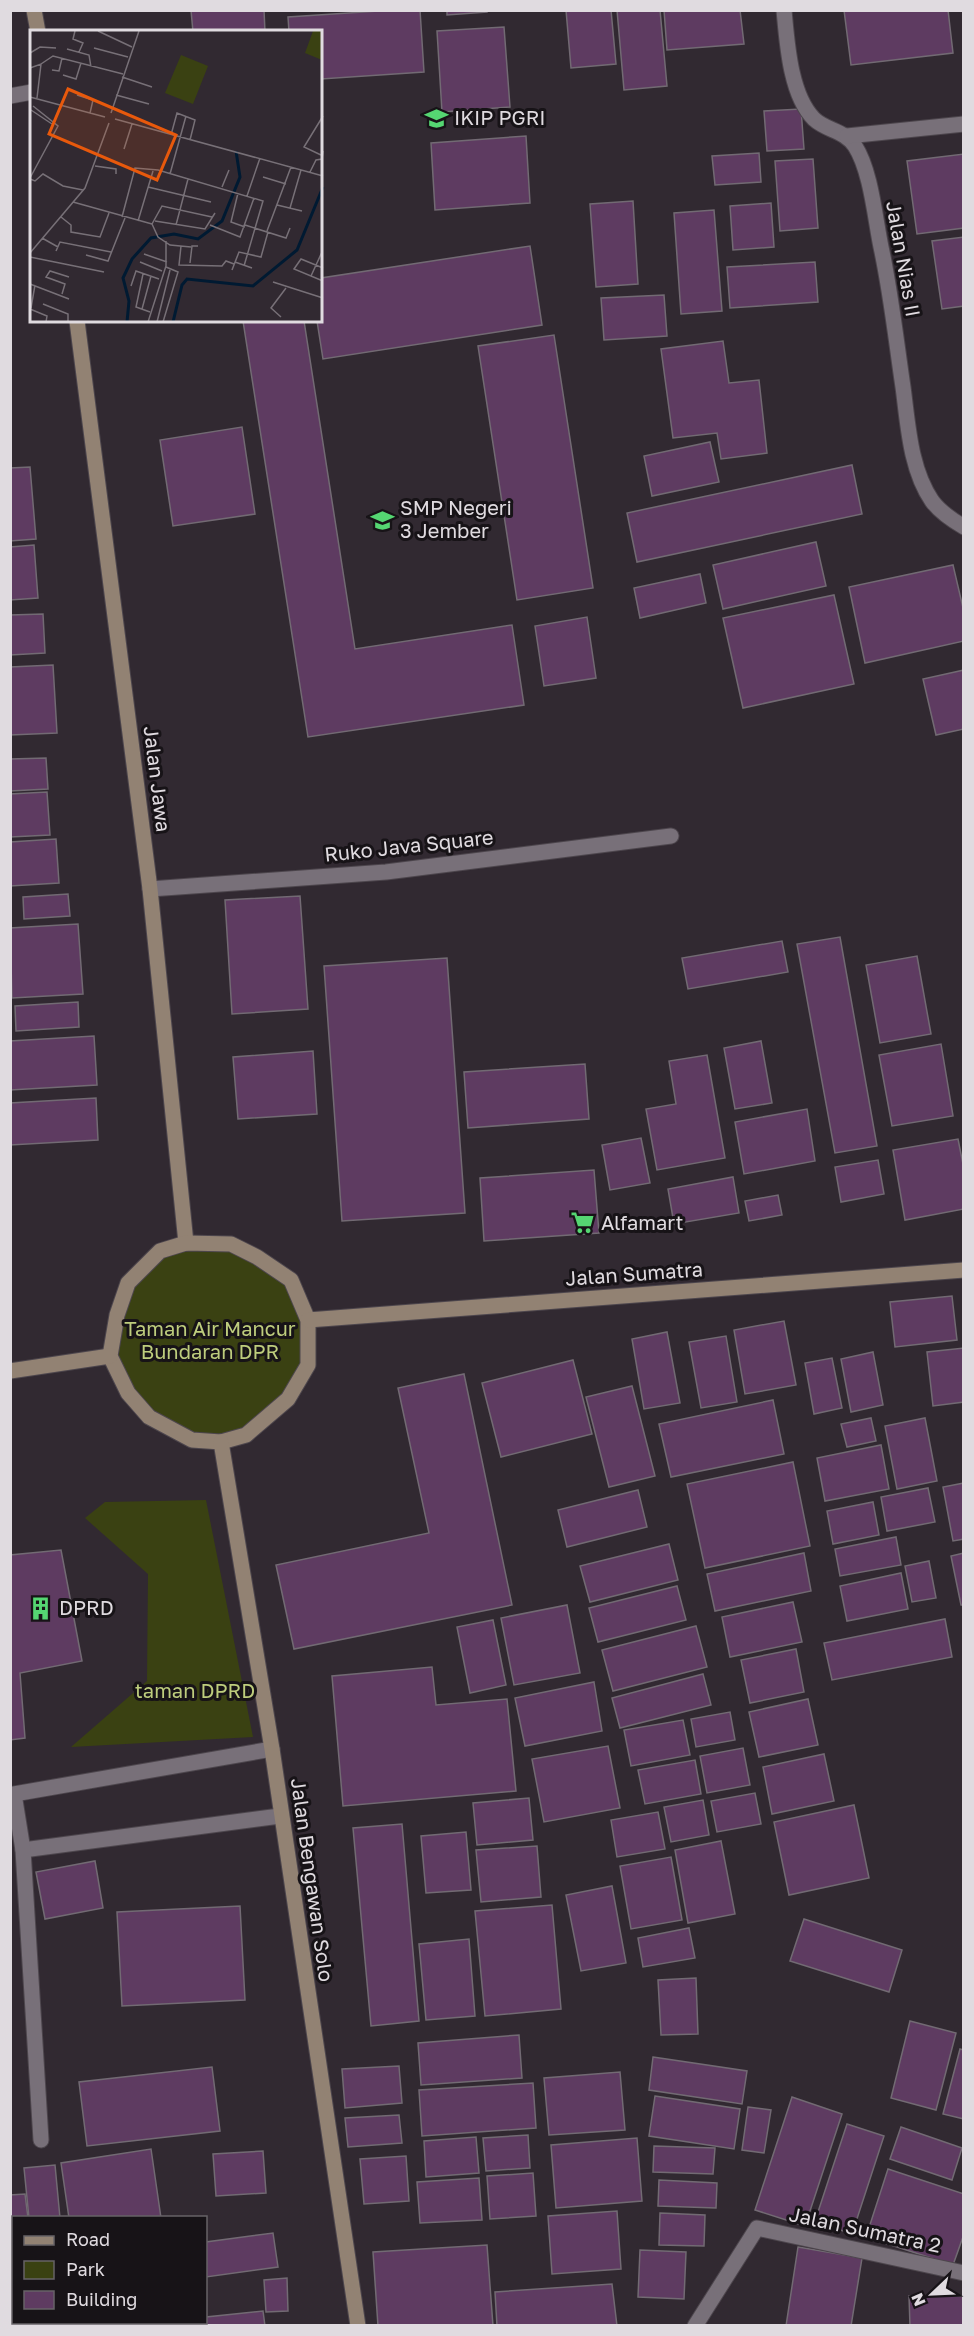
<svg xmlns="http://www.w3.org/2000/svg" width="974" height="2336" font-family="'Golos Text',sans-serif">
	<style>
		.green { fill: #3a4112 }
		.building { fill: #5e3b61; stroke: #726a73; stroke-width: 1.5 }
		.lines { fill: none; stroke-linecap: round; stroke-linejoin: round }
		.minor-casing { stroke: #4d464d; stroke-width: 17 }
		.secondary-casing { stroke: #4d464d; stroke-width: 17 }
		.minor { stroke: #787079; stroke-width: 15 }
		.secondary { stroke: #928273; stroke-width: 15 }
		.labels { text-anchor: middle; stroke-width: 6; stroke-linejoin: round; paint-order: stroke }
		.poi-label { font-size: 20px; fill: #e0dbe0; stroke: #171317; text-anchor: start }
		.street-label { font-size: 20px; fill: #e0dbe0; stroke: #171317 }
		.park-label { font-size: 20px; fill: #becd7d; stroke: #171317 }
		.inset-river { fill: none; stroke: #001a32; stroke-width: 3 }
		.inset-road { fill: none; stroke: #777077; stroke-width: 1.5 }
		.view { fill: #e8590c; fill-opacity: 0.15; stroke: #e8590c; stroke-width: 3 }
		.inset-edge { fill: none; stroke: #e0dbe0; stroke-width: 3 }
	</style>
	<rect width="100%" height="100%" fill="#312931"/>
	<g class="green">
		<path d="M231,1244l60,36 17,40v45l-62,70 -54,5 -43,-23 -39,-61 18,-73 32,-32z"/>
		<path d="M206,1500l47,237 -182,10 76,-66 1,-107 -63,-56 20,-16z"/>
	</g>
	<g class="building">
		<path d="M191,10h73l1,22h-72z"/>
		<path d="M394,10h26l4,62 -103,7v-47h-32l-1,-15z"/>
		<path d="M447,10h40v2l-40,3z"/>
		<path d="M566,10h45l5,54 -45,4z"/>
		<path d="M617,10h43l7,76 -43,4z"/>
		<path d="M664,10h76l4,34 -77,6z"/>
		<path d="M844,10h104l5,43 -102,12z"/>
		<path d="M504,27l6,80 -68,5 -5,-81z"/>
		<path d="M801,109l3,40 -37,2 -3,-40z"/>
		<path d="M526,136l4,67 -95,7 -4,-67z"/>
		<path d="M759,153l2,29 -46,3 -3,-29z"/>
		<path d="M964,154v74l-47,6 -10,-73z"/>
		<path d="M813,159l5,69 -38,3 -5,-70z"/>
		<path d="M633,201l5,83 -42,3 -6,-83z"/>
		<path d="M771,203l3,44 -41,3 -3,-44z"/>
		<path d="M714,210l8,101 -41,3 -7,-101z"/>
		<path d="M964,237v69l-22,3 -10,-68z"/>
		<path d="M530,246l12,79 -219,34 -6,-38h4v-43z"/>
		<path d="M815,262l3,40 -88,6 -3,-41z"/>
		<path d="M664,295l3,41 -63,4 -3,-42z"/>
		<path d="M243,321h61l51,328 157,-24 12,80 -216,32z"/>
		<path d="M554,335l39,253 -76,12 -39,-254z"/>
		<path d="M723,341l6,42 30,-3 8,73 -46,6 -4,-26 -44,5 -12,-89z"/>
		<path d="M242,427l13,87 -82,12 -13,-86z"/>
		<path d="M710,442l9,40 -67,14 -8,-40z"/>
		<path d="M852,465l10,49 -225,48 -10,-49z"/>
		<path d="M30,467l6,72 -26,2v-73z"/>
		<path d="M816,542l10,44 -103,23 -10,-44z"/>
		<path d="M34,545l4,53 -28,2v-53z"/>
		<path d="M953,565l11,47v29l-99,22 -16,-76z"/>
		<path d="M700,574l6,29 -66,15 -6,-30z"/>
		<path d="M834,595l20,89 -111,24 -20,-90z"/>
		<path d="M43,614l2,39 -35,2v-40z"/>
		<path d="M587,617l9,61 -52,8 -9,-60z"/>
		<path d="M53,665l4,68 -47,2v-68z"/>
		<path d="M964,670v59l-28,6 -13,-56z"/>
		<path d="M46,758l2,31 -38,2v-32z"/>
		<path d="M47,792l3,43 -40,2v-43z"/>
		<path d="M56,839l3,44 -49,3v-44z"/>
		<path d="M68,894l2,22 -46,3 -1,-22z"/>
		<path d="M300,896l8,113 -76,5 -7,-114z"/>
		<path d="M78,924l5,70 -71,4 -2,-70z"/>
		<path d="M840,937l37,209 -42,7 -38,-209z"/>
		<path d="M782,941l6,31 -100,17 -6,-31z"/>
		<path d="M917,956l14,78 -51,9 -14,-78z"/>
		<path d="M447,958l18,255 -123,8 -18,-255z"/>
		<path d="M78,1002l1,25 -63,4 -1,-25z"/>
		<path d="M94,1036l3,49 -87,5v-49z"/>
		<path d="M761,1041l11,62 -37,6 -11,-61z"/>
		<path d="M941,1044l12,72 -61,10 -13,-71z"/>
		<path d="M313,1051l4,63 -79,5 -5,-62z"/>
		<path d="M707,1055l18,103 -68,12 -11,-61 30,-5 -7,-43z"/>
		<path d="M585,1064l4,55 -121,9 -4,-56z"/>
		<path d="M96,1098l2,42 -88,5v-42z"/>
		<path d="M807,1109l8,52 -71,13 -9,-52z"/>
		<path d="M641,1138l9,45 -40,7 -8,-45z"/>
		<path d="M958,1139l6,30v40l-59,11 -12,-70z"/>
		<path d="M878,1160l6,34 -43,8 -6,-35z"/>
		<path d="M594,1170l5,63 -115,8 -4,-63z"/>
		<path d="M733,1177l6,36 -65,11 -6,-35z"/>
		<path d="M778,1195l4,20 -33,6 -4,-20z"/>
		<path d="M952,1296l5,44 -62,7 -5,-45z"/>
		<path d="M784,1321l12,64 -51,9 -11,-64z"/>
		<path d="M667,1332l13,71 -36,6 -12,-70z"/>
		<path d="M726,1336l11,66 -36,6 -12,-66z"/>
		<path d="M964,1348v54l-31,4 -6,-54z"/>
		<path d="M873,1352l10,53 -32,7 -10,-53z"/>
		<path d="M832,1358l10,50 -28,6 -9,-51z"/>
		<path d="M573,1360l19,74 -91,23 -19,-74z"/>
		<path d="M464,1374l48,231 -218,44 -18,-84 153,-32 -31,-145z"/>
		<path d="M632,1386l23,90 -46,11 -23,-90z"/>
		<path d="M773,1400l11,54 -113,23 -12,-53z"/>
		<path d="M871,1418l5,23 -29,6 -6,-23z"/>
		<path d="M925,1418l12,63 -40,8 -12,-63z"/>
		<path d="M881,1445l8,44 -64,12 -8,-43z"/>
		<path d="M793,1462l17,84 -105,22 -18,-84z"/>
		<path d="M964,1483v56l-11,2 -10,-54z"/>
		<path d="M928,1488l7,34 -48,9 -6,-34z"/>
		<path d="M638,1490l9,37 -80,20 -9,-37z"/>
		<path d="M873,1502l6,33 -46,9 -6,-33z"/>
		<path d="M896,1537l5,28 -61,11 -5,-27z"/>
		<path d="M669,1544l9,36 -88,22 -10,-36z"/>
		<path d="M61,1550l21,111 -62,12 5,65 -15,2v-185z"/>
		<path d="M804,1553l7,38 -96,20 -8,-37z"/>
		<path d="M964,1553v52h-3l-10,-49z"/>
		<path d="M929,1561l7,37 -24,4 -7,-36z"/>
		<path d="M901,1573l7,36 -61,12 -7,-35z"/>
		<path d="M677,1586l9,34 -88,22 -9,-34z"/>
		<path d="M793,1602l9,40 -72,15 -8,-40z"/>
		<path d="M567,1605l13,68 -66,12 -13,-67z"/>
		<path d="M945,1619l7,38 -120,23 -8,-37z"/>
		<path d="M493,1620l13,65 -36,8 -13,-66z"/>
		<path d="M696,1626l11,41 -94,24 -11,-41z"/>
		<path d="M796,1649l8,43 -54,11 -9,-43z"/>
		<path d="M432,1667l4,38 71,-6 9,92 -173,15 -11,-130z"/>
		<path d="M703,1674l8,31 -91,23 -8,-30z"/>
		<path d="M594,1682l8,49 -77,15 -10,-48z"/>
		<path d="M808,1699l10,46 -59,12 -10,-45z"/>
		<path d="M730,1712l5,28 -39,7 -5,-28z"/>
		<path d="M683,1720l7,35 -59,11 -7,-36z"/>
		<path d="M608,1746l12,62 -76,14 -12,-63z"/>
		<path d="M743,1748l7,37 -43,8 -7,-37z"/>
		<path d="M824,1754l10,47 -62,13 -9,-47z"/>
		<path d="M695,1760l6,34 -56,10 -7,-34z"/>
		<path d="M755,1793l6,31 -44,8 -6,-31z"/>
		<path d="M529,1798l4,42 -56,5 -4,-42z"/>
		<path d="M703,1800l6,35 -38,7 -7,-35z"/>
		<path d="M854,1805l15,73 -80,17 -15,-73z"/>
		<path d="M658,1812l7,37 -48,8 -6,-37z"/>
		<path d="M402,1824l17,197 -48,5 -18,-198z"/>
		<path d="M466,1832l5,58 -45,3 -5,-57z"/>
		<path d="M721,1841l14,73 -47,9 -13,-73z"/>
		<path d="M537,1846l4,51 -60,5 -5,-52z"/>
		<path d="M671,1857l11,63 -51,9 -11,-63z"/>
		<path d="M95,1861l8,47 -58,11 -9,-47z"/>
		<path d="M612,1886l14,77 -45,8 -15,-76z"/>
		<path d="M552,1905l9,104 -76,7 -10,-105z"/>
		<path d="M240,1906l5,94 -123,6 -5,-94z"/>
		<path d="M804,1919l98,31 -13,42 -99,-31z"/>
		<path d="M689,1928l6,30 -52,9 -5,-29z"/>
		<path d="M469,1939l6,77 -49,4 -7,-76z"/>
		<path d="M696,1978l2,56 -37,1 -3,-55z"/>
		<path d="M910,2021l46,12 -20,77 -45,-12z"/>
		<path d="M519,2035l3,43 -101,7 -3,-42z"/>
		<path d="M960,2049l4,1v69l-21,-5z"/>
		<path d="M653,2057l94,14 -5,33 -93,-14z"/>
		<path d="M399,2066l3,37 -57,5 -3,-39z"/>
		<path d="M212,2067l8,64 -133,15 -8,-64z"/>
		<path d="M620,2072l5,58 -76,5 -5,-57z"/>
		<path d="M533,2083l3,45 -114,8 -3,-46z"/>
		<path d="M655,2096l85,13 -6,40 -85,-13z"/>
		<path d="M792,2097l50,17 -37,112 -50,-16z"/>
		<path d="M748,2107l23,3 -7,43 -22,-3z"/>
		<path d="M399,2115l3,28 -54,4 -3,-29z"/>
		<path d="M847,2124l37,12 -32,98 -37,-13z"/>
		<path d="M901,2127l61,21 -10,32 -62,-21z"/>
		<path d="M528,2135l2,33 -44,3 -3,-33z"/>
		<path d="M476,2137l3,36 -53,4 -2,-36z"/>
		<path d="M637,2138l5,63 -86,7 -5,-63z"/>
		<path d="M654,2146l61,2 -2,26 -60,-2z"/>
		<path d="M151,2149l10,69h-92l-8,-55z"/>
		<path d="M263,2151l3,42 -50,3 -3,-42z"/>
		<path d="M406,2156l3,45 -45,3 -4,-45z"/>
		<path d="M55,2165l5,53h-31l-5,-50z"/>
		<path d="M888,2169l76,25v40l-11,31 -87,-28z"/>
		<path d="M533,2173l3,43 -46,3 -3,-43z"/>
		<path d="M479,2178l3,42 -62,3 -3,-41z"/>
		<path d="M659,2180l58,3 -1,25 -58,-2z"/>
		<path d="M25,2194l3,24h-14v39l-4,1v-63z"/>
		<path d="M617,2211l4,58 -69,5 -4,-58z"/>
		<path d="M660,2213l45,2 -1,31 -45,-1z"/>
		<path d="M273,2233l5,34 -72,10v-35z"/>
		<path d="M487,2245l6,81h-115l-5,-74z"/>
		<path d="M798,2247l64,11 -11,68h-65z"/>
		<path d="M640,2250l46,2 -2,47 -46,-2z"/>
		<path d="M287,2278l1,33 -22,1 -2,-32z"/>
		<path d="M612,2284l5,42h-120l-2,-34z"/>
		<path d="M909,2296h55v30h-54z"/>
		<path d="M263,2311l2,15h-141l28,-4h54v-5z"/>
	</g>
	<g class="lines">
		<defs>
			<g id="minor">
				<path d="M784,10c3,32 6,85 30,109 13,12 30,11 41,27 16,25 20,72 26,101 10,46 15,93 22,140 5,37 7,82 29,114 8,11 20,19 32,26"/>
				<path d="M10,96l22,-4"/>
				<path d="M847,136l117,-12"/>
				<path d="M150,889l236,-17 285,-36"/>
				<path d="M23,1850l257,-34"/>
				<path d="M41,2140l-18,-290 -9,-56 258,-45"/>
				<path d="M695,2326l62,-98 207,45"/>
			</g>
			<g id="secondary">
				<path d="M34,10l4,22"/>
				<path d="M77,321l73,568 36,354"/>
				<path d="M186,1243l45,1 26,13 34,23 17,40v45l-20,34 -42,36 -25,7 -29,-2 -43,-23 -21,-24 -18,-37 7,-41 11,-32 32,-32z"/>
				<path d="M308,1320l656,-50"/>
				<path d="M10,1371l100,-15"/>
				<path d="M221,1442l51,307 86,577"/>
			</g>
		</defs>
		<use href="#minor" class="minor-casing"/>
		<use href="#secondary" class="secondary-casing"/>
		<use href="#minor" class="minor"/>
		<use href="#secondary" class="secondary"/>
	</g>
	<defs>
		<symbol id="school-bare" viewBox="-9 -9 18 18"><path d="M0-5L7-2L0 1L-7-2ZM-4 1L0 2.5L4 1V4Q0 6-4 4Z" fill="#55d672" stroke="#171317" stroke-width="2.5" paint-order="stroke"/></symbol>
		<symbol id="supermarket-bare" viewBox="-9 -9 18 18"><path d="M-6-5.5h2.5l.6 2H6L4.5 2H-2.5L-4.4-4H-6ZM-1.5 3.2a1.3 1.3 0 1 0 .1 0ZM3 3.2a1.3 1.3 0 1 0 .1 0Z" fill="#55d672" stroke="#171317" stroke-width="2.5" paint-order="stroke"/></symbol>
		<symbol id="building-bare" viewBox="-9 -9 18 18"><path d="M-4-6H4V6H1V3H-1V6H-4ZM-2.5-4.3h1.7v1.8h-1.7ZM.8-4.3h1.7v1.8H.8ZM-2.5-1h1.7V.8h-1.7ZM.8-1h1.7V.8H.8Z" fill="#55d672" stroke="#171317" stroke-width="2.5" paint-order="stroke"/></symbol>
	</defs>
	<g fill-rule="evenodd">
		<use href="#school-bare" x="420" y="102" width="33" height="33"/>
		<use href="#school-bare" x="366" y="504" width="33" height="33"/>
		<use href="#supermarket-bare" x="566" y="1206" width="33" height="33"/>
		<use href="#building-bare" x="24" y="1592" width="33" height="33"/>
	</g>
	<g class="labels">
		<g class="poi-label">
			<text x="454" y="125">IKIP PGRI</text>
			<text x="400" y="515">SMP Negeri<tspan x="400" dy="23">3 Jember</tspan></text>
			<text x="601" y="1230">Alfamart</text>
			<text x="59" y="1615">DPRD</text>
		</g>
		<g class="street-label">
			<text transform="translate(903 259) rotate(80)" y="7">Jalan Nias II</text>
			<text transform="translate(157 779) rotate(83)" y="7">Jalan Jawa</text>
			<text transform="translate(409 846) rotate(-6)" y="7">Ruko Java Square</text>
			<text transform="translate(634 1274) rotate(-4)" y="7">Jalan Sumatra</text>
			<text transform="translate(312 1880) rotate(82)" y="7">Jalan Bengawan Solo</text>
			<text transform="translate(865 2230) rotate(12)" y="7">Jalan Sumatra 2</text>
		</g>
		<g class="park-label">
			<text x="210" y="1336">Taman Air Mancur<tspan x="210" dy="23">Bundaran DPR</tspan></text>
			<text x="195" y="1698">taman DPRD</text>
		</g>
	</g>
	<g transform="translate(30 30)">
		<rect width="292" height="292" fill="#312931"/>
		<path d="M283,1h9v29l-17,-7zM151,25l27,11 -15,38 -28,-11z" fill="#3a4112"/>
		<path class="inset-river" d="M97,292l2,-21 -6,-23 9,-19 19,-21 23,-4 24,5 24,-18 18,-44 -4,-26M143,292l9,-37 5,-6 66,7 44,-36 26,-63"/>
		<path class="inset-road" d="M45,1l-2,8 10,4 -4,9M68,1l34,16M64,18l34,9M37,19l22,6 2,12M0,23l10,-6 16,1M11,34l12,-8 70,18M0,38l11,-4 -4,34M22,40l7,1 3,-13M33,45l13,4 5,-16M92,47l30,10M47,65l16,5 -3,13M86,65l33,9M0,67l75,20M1,80l21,14M81,83l28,-82M85,89l208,57M141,105l6,-22 18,7 -5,20M94,119l8,-25M291,125l-17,-8 19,-31M65,136l21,3v5M280,142l6,-12 6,-1 1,-8M140,144l16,-58M233,147l23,7M0,148l28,-52 -25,-20M0,149l5,2 8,-7 20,12 20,4M118,157l63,15M192,157l7,-17M208,163l-7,29 14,5M217,166l13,-38M43,172l79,22M247,175l25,6M260,178l11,-38M31,187l10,8v7l29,5 9,-24M92,187l13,-49 23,2 105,31 -19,65M108,191l15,-50M125,191l50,8 10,-16M122,194l10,-18 50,11M122,194l6,13 12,8 21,2M146,195l12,-46M180,195l30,12 14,-39M215,195l41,13 4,-10M237,201l24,-64M12,208l16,9M151,216l-2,19 43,1 4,-5 8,3M26,221l4,-9 51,10M0,223l55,-65 24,-65M114,224l23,8M56,225l22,6 17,-43M0,227l74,15M110,232l22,9M205,232l17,6M160,233l2,-17h6M293,238l-22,-9 -7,10 29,12M202,240l7,-18 22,5 7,-25M113,244l-7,33 14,5M281,246l11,-24M243,252l50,16M0,254l39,15M101,256l5,-15 23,8M32,264l3,-10 -19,-7 4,-6 19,6M13,274l25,10v8M1,278l4,-23M0,279l17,7 -1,6M112,279l9,-33M251,287l-10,-9 15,-20M118,292l18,-56v-25M127,292l13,-52M133,292l15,-50 -12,-5"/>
		<path class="view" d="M38,59l108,46 -19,45 -108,-46z"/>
		<rect width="292" height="292" class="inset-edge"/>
	</g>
	<rect width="974" height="2336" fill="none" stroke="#e0dbe0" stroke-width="24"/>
	<rect x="12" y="2216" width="195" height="108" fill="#171317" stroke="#676367" stroke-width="1.5"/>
	<rect x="24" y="2236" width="30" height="9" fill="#928273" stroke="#676367" stroke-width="1.5"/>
	<text x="66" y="2246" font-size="18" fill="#e0dbe0">Road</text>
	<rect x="24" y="2261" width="30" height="18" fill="#3a4112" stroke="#676367" stroke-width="1.5"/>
	<text x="66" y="2276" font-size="18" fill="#e0dbe0">Park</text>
	<rect x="24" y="2291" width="30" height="18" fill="#5e3b61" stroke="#676367" stroke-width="1.5"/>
	<text x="66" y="2306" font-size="18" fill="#e0dbe0">Building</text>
	<g transform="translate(932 2294) rotate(247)" stroke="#171317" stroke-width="4.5" paint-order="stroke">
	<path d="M0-4.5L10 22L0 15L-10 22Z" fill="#e0dbe0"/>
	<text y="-9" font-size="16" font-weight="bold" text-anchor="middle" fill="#e0dbe0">N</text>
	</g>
</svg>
